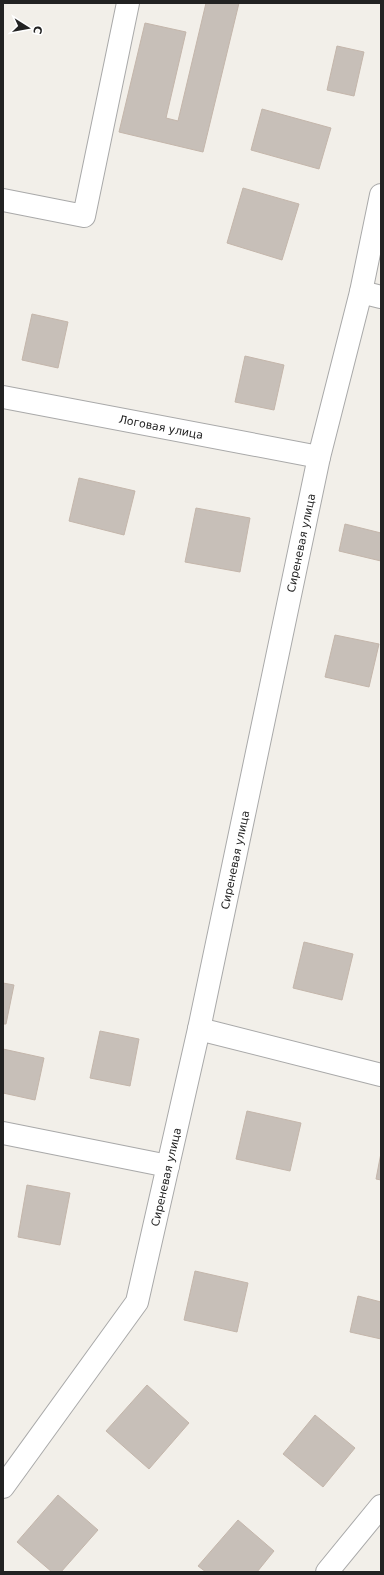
<svg xmlns="http://www.w3.org/2000/svg" width="384" height="1575" font-family="'DejaVu Sans',sans-serif">
	<style>
		.building { fill: #c7bfb8; stroke: #c4b6ab }
		.lines { fill: none; stroke-linecap: round; stroke-linejoin: round }
		.minor-casing { stroke: #a9a9a9; stroke-width: 24 }
		.minor { stroke: #fff; stroke-width: 22 }
		.labels { text-anchor: middle; stroke-width: 3; stroke-linejoin: round; paint-order: stroke }
		.street-label { font-size: 11px; fill: #222; stroke: #fff }
	</style>
	<rect width="100%" height="100%" fill="#f2efe9"/>
	<g class="building">
		<path d="M206,3h33l-36,149 -84,-20 26,-109 41,9 -20,86 12,3z"/>
		<path d="M337,46l27,6 -10,44 -27,-6z"/>
		<path d="M262,109l69,19 -12,41 -68,-19z"/>
		<path d="M243,188l56,16 -17,56 -55,-17z"/>
		<path d="M32,314l36,8 -10,46 -36,-8z"/>
		<path d="M245,356l39,9 -10,45 -39,-8z"/>
		<path d="M79,478l56,13 -11,44 -55,-14z"/>
		<path d="M196,508l54,10 -10,54 -55,-10z"/>
		<path d="M345,524l36,9v28l-42,-10z"/>
		<path d="M335,635l44,9 -10,43 -44,-10z"/>
		<path d="M304,942l49,12 -11,46 -49,-12z"/>
		<path d="M3,983l11,2 -8,39h-3z"/>
		<path d="M100,1031l39,8 -9,47 -40,-8z"/>
		<path d="M3,1049l41,9 -9,42 -32,-7z"/>
		<path d="M247,1111l54,12 -11,48 -54,-12z"/>
		<path d="M381,1153v27l-5,-1z"/>
		<path d="M27,1185l43,8 -10,52 -42,-8z"/>
		<path d="M195,1271l53,12 -11,49 -53,-12z"/>
		<path d="M358,1296l23,6v37l-31,-7z"/>
		<path d="M147,1385l42,38 -40,46 -43,-38z"/>
		<path d="M315,1415l40,33 -32,39 -40,-33z"/>
		<path d="M58,1495l40,35 -37,42h-9l-35,-30z"/>
		<path d="M238,1520l36,31 -17,21h-51l-8,-6z"/>
	</g>
	<g class="lines">
		<defs>
			<g id="minor">
				<path d="M3,200l81,16 44,-213"/>
				<path d="M361,292l20,5"/>
				<path d="M3,397l316,60"/>
				<path d="M199,1029l182,46"/>
				<path d="M3,1133l165,33"/>
				<path d="M3,1487l134,-185 62,-273 120,-572 42,-165 20,-97"/>
				<path d="M327,1572l54,-66"/>
			</g>
		</defs>
		<use href="#minor" class="minor-casing"/>
		<use href="#minor" class="minor"/>
	</g>
	<g class="labels">
		<g class="street-label">
			<text transform="translate(161 427) rotate(11)" y="4">Логовая улица</text>
			<text transform="translate(301 543) rotate(-78)" y="4">Сиреневая улица</text>
			<text transform="translate(235 860) rotate(-78)" y="4">Сиреневая улица</text>
			<text transform="translate(166 1177) rotate(-77)" y="4">Сиреневая улица</text>
		</g>
	</g>
	<rect width="384" height="1575" fill="none" stroke="#222222" stroke-width="8"/>
	<g transform="translate(28 28) rotate(101)" stroke="#ffffff" stroke-width="3" paint-order="stroke">
	<path d="M0-3L7 15L0 10L-7 15Z" fill="#222222"/>
	<text y="-6" font-size="11" font-weight="bold" text-anchor="middle" fill="#222222">С</text>
	</g>
</svg>
